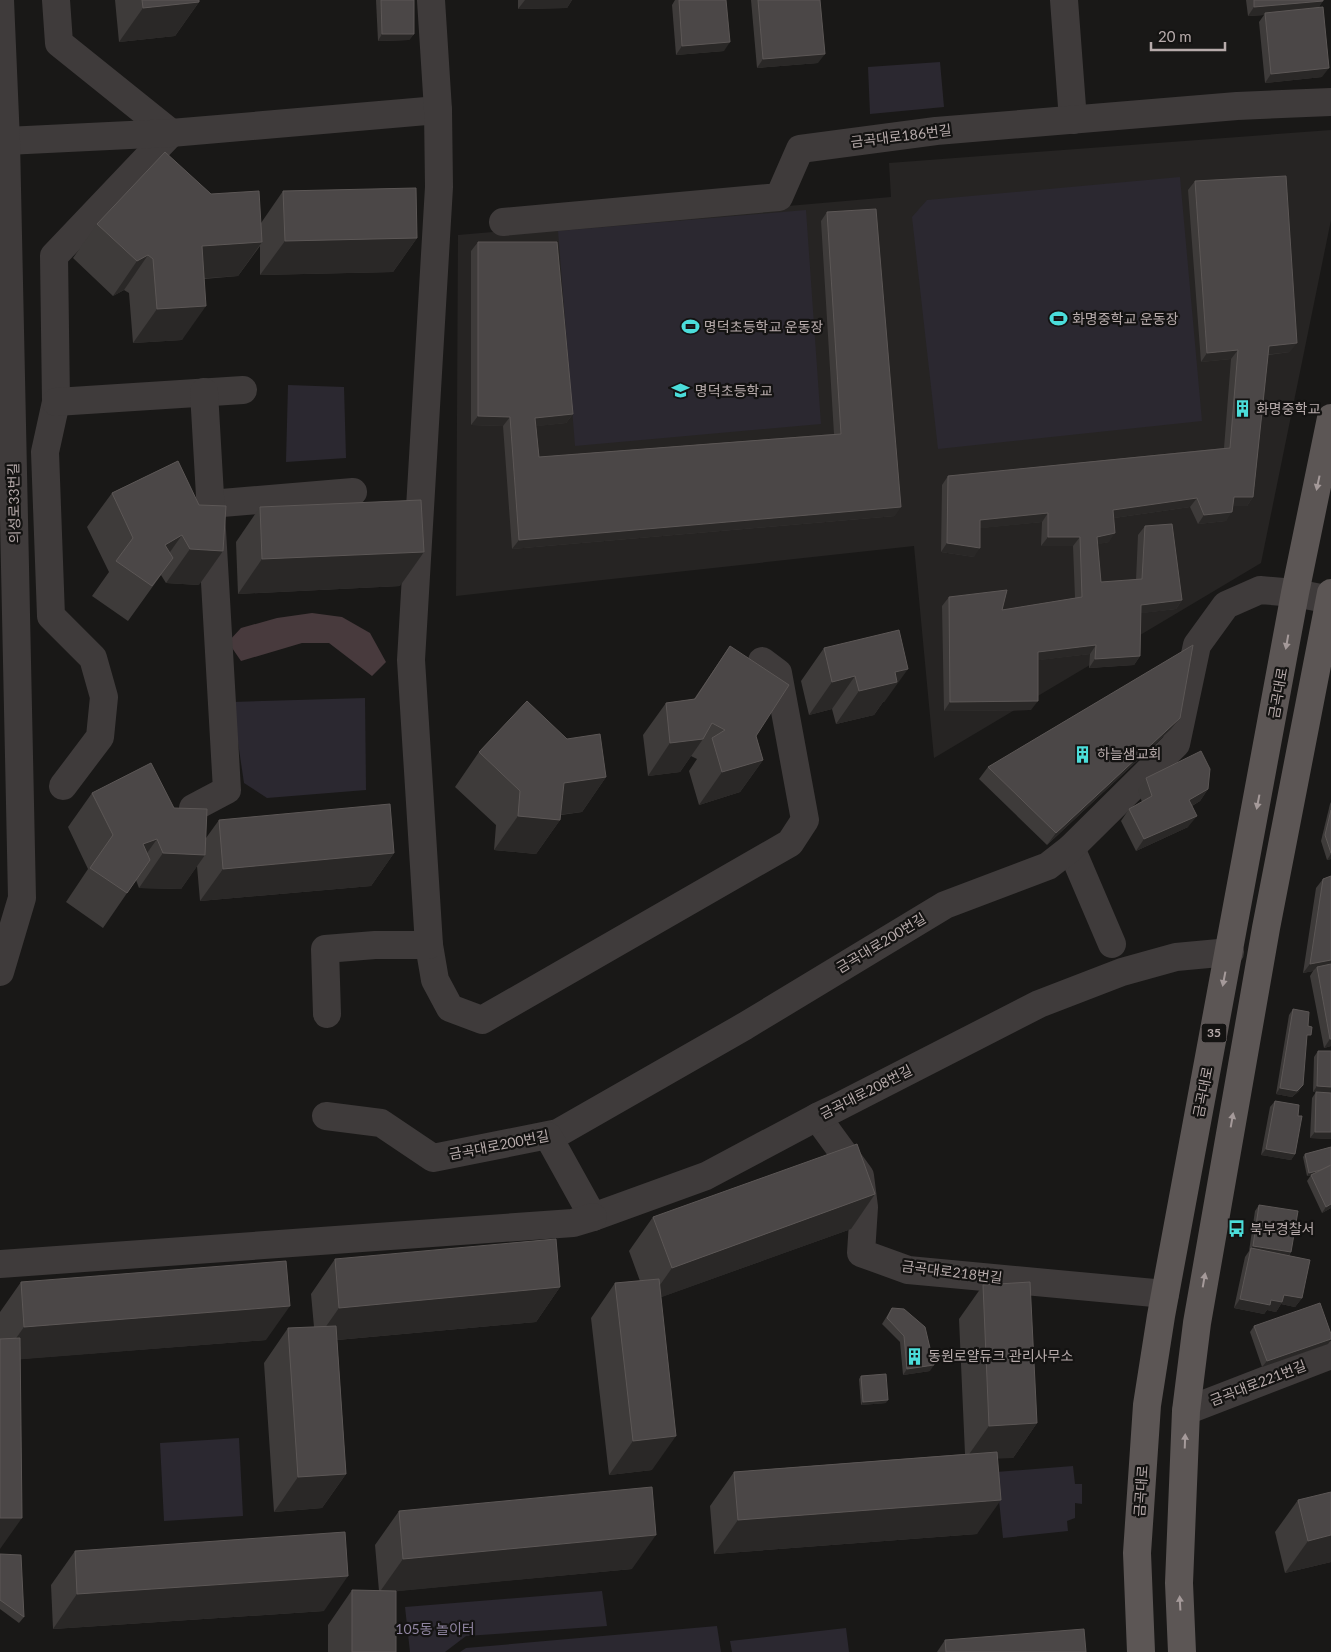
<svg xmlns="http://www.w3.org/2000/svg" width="1331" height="1652" font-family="Lato,'Noto Sans KR',sans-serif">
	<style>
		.built { fill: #262423 }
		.green { fill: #2b2830 }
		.water { fill: #483a3d }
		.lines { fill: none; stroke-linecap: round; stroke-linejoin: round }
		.minor { stroke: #3f3b3b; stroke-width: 28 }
		.major { stroke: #5c5655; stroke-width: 28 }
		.wall { fill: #3e3b3a }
		.shaded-wall { fill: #2a2827 }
		.building { fill: #4b4747; stroke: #5c5756 }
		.oneway { fill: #a59a9a }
		.labels { text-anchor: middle; stroke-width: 4.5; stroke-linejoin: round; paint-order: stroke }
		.shield { fill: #141312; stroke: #867d7d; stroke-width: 1 }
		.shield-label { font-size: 12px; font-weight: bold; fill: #b7abab }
		.street-label { font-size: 14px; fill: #b7abab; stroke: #141312 }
		.poi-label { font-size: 14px; fill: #b7abab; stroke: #141312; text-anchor: start }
		.park-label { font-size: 14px; fill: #8f84a0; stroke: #141312 }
	</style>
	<rect width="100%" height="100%" fill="#191817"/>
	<path class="built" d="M1331,130v90l-70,343 -327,195 -20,-212 -458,50 2,-361 433,-38 -2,-34z"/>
	<g class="green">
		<path d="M940,62l4,45 -74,7 -2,-47z"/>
		<path d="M1180,177l22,244 -264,28 -26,-232 15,-17z"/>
		<path d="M806,210l15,214 -246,22 -17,-215z"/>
		<path d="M288,385l56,2 2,71 -60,4z"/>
		<path d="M365,698l1,92 -99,8 -23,-15 -12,-81z"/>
		<path d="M239,1438l4,78 -79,5 -4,-78z"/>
		<path d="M1073,1466l2,18h7v20l-7,-1v15l-8,3 1,10 -65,7 -7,-66z"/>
		<path d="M602,1591l5,35 -141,10 -21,16h-35l-5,-45z"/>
		<path d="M717,1626l4,26h-261l6,-4z"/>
		<path d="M846,1628l3,24h-117l-2,-11z"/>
	</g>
	<path class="water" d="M312,613l30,4 28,16 16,29 -14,14 -43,-33h-27l-61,18 -13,-19 13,-14 36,-10z"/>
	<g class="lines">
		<g class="minor">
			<path d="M56,0l3,43 112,90 -117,123 2,146 -11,50 6,164 42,42 11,39 -4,40 -37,49"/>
			<path d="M1064,0l9,120"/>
			<path d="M6,141l165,-8 267,-23"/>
			<path d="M503,222l276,-25 21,-48 136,-18 301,-25 94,-4"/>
			<path d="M56,402l187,-12"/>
			<path d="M210,504l143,-12"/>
			<path d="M193,808l34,-18 -23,-398"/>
			<path d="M1071,848l41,96"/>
			<path d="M429,945l6,35 15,28 32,12 308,-177 15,-23 -27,-147 -16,-12"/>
			<path d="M0,972l22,-74 -16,-757 -6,-141"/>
			<path d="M327,1014l-2,-65 50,-4h54l-18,-285 28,-473 -1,-77 -7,-110"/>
			<path d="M326,1116l55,7 52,35 125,-25 187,-107 200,-121 103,-39 23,-18 105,-104 21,-99 29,-40 34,-15 35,3 36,7"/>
			<path d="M817,1117l43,59 4,31 -3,46 47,17 257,24"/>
			<path d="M548,1136l45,81 113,-41 111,-59 19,-9 203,-104 83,-32 54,-15 54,-5"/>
			<path d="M0,1264l573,-41 20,-6"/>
			<path d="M1186,1411l145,-56"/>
		</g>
		<g class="major">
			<path d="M1141,1652l-4,-99 10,-148 14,-89 134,-723 36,-175"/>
			<path d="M1182,1652l-3,-69 7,-172 11,-88 69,-395 65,-335"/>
		</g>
	</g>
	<g class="wall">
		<path d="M115,0h84v2l-24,34 -56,6z"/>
		<path d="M376,0h38v34l-5,6 -31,1z"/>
		<path d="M518,0h54l-5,8 -49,1z"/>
		<path d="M675,0h51l-2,51 -48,4 -4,-50z"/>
		<path d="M751,0h69l-2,63 -61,5z"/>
		<path d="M1246,0h77l-4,7 3,70 -57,6 -6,-61 5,-7 -16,1z"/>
		<path d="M1195,181l95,171 -22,3 -15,142 -6,9h-14l-7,15 -28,3 -8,-17 -76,11 -5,24 -12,2 4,38 35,-2 2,-45 7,-9 37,74 -6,9 -35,4 -1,43 -6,9 -45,3 1,-14 -52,6 -7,50 -87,1 -2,-105 7,-9 53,13 73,-12 -2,-52h-32l1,-24 -62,6 -6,29 -33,-5 1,-67 6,-9 276,-28 7,-89 -30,3 -13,-172z"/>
		<path d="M283,191l134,47 -24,34 -133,3v-29l-22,30 -34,3 -22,61 -49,3 -4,-50 -5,-3 -11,6 -40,-38 24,-34 114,-30 50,29z"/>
		<path d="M827,212l68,304 -383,33 -9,-123 -32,-1v-174l7,-9 95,172 -7,9 -30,3 3,31 295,-23 -13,-213z"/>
		<path d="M178,461l21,124 -33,-2 -5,-8 -33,46 -36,-25 17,-24 -22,-45 25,-34z"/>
		<path d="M260,507l140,79 -162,8 -2,-52z"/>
		<path d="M730,646l33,114 -23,32 -41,13 -10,-34 8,-12 -6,-3 -11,16 -32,4 -5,-41 23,-32 28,-4z"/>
		<path d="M824,648l61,53 -2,1 -9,13 -38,9 -4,-15 -23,6 -8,-34z"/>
		<path d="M1171,729l-124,116 -68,-66 9,-12z"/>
		<path d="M479,752l127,25 -24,35 -21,3 -1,5 -24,34 -42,-4 2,-25 -41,-38z"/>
		<path d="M1146,778l62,11 -8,12 -8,5 -4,21 -52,24 -15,-30 8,-12 13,-7 -4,-12z"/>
		<path d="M92,793l82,15 32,30 13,-18 175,33 -23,33 -171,15 -3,-35 -16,23 -42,-1 -3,-8 -33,48 -37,-26 22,-33 -20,-42z"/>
		<path d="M1331,802v57l-4,1 -6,-19 9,-37z"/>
		<path d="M1331,876v170l-7,2 -14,-72 3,-5 -10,2 13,-85 7,-9z"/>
		<path d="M1293,1009l14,31 -8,51 -7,6 -16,-3 13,-79z"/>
		<path d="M1318,1051h13v88l-21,-1 2,-40 4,-6h-3l1,-35z"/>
		<path d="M1275,1101l23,15 -3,38 -4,6 -30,-5 9,-48z"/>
		<path d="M1331,1147v61l-9,5 -15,-32 4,-6 -4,1 -4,-19 2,-3z"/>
		<path d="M875,1194l-24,35 -190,68 -9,173 -43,5 -18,-157 24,-35 25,-2 -11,-30 24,-34z"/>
		<path d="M1259,1205l32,47 -2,4 13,42 -7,9 -14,-3 -5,8 -9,-2 -3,4 -30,-6 11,-51 4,-6 6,-40z"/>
		<path d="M335,1259l225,28 -24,35 -199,18 9,134 -24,34 -48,4 -10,-149 24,-35 26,-1 -3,-33z"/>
		<path d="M21,1282l245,58 -246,19 -20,190v-237z"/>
		<path d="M983,1285l54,138 -24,35h-15l-21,76 -263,20 -4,-48 24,-34 231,-18 -6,-135z"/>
		<path d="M892,1308l38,63 -27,4 -3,-33 -18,-18z"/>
		<path d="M1254,1326l74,18 -66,23 -12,-35z"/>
		<path d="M861,1376l25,27 -25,2 -2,-26z"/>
		<path d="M1298,1500l33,62 -46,11 -10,-41z"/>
		<path d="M399,1511l233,58 -236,22v61h-68v-27l24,-35 27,1 -4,-46z"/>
		<path d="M75,1551l249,60 -271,18 -2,-44z"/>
		<path d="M0,1554l24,63 -5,6 -19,-14z"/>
		<path d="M945,1640l141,12h-149z"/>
	</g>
	<g class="shaded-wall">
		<path d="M525,0h47l-5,8 -49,1z"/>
		<path d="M1323,1l-6,9 -52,3 -1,2 -16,1 6,-9z"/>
		<path d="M199,2l-24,34 -56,6 24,-34z"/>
		<path d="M382,34h32l-5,6 -31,1z"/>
		<path d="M730,42l-6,9 -48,4 6,-9z"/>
		<path d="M825,54l-7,9 -61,5 6,-9z"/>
		<path d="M1329,68l-7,9 -57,6 6,-9z"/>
		<path d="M417,238l-24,34 -133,3 25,-34z"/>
		<path d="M262,242l-24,34 -60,4 24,-34z"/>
		<path d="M148,255l-24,35 -11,6 24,-35z"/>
		<path d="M206,306l-24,34 -49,3 24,-34z"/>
		<path d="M1297,343l-7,9 -27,3 6,-9z"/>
		<path d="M1238,350l-7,9 -30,3 6,-9z"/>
		<path d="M573,414l-7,9 -37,4 6,-9z"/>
		<path d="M478,416l32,1 -7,9 -32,-1z"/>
		<path d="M1234,497h19l-6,9h-19z"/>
		<path d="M1197,498l-7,9 -83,12 6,-9z"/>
		<path d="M901,507l-6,9 -383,33 7,-9z"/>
		<path d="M1232,512l-6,9 -28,3 6,-9z"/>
		<path d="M1048,513l-6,9 -69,7 7,-9z"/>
		<path d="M1115,533l-6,9 -19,4 7,-9z"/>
		<path d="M182,535l-24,34 -17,10 24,-34z"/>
		<path d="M1048,537h32l-7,9h-32z"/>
		<path d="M947,543l33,5 -6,9 -33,-5z"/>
		<path d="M190,549l33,2 -24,34 -33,-2z"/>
		<path d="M424,552l-24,34 -162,8 24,-35z"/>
		<path d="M1182,600l-6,9 -41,5 6,-9z"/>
		<path d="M1096,645l-6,9 -58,7 6,-9z"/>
		<path d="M1140,656l-6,9 -45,3 6,-9z"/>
		<path d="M908,669l-23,32 -2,1 -9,13 -38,9 23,-33 36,-19z"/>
		<path d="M855,676l-23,33 -23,6 23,-33z"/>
		<path d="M1038,701l-7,9 -87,1 6,-9z"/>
		<path d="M1180,718l-9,11 -124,116 9,-12z"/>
		<path d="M703,739l-23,33 -32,4 22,-33z"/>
		<path d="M763,760l-23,32 -41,13 23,-33z"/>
		<path d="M606,777l-24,35 -42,5 24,-34z"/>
		<path d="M1208,789l-8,12 -19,11 8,-12z"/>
		<path d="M518,816l42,4 -24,34 -42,-4z"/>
		<path d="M1197,816l-9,11 -52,24 8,-12z"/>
		<path d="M157,839l-24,34 10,-29z"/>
		<path d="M163,853l42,2 -24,34 -42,-1z"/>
		<path d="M394,853l-23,33 -171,15 23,-32z"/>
		<path d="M1331,854v5l-4,1z"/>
		<path d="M1331,960v7h-14l-4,4 -10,2 7,-9z"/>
		<path d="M1330,1039h1v7l-7,2z"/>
		<path d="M1303,1085l-4,6 -7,6 -16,-3 4,-6z"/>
		<path d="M1317,1086l14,1v6l-18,-1z"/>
		<path d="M1315,1132h16v7l-21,-1z"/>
		<path d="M1266,1149l29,5 -4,6 -30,-5z"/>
		<path d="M1331,1168v2l-24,6 2,-3z"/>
		<path d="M875,1194l-24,35 -203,73 24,-34z"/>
		<path d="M1331,1204v4l-9,5 4,-6z"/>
		<path d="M1253,1246l38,6 -4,6 -36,-9z"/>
		<path d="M560,1287l-24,35 -221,20 24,-34z"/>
		<path d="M1284,1295l18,3 -7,9 -14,-3 -5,8 -9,-2 -3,4 -30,-6 6,-9 31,1z"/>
		<path d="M290,1306l-24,34 -266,21 24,-34z"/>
		<path d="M1331,1339v1l-3,4 -66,23 5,-6z"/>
		<path d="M934,1365l-4,6 -27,4 4,-6z"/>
		<path d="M888,1400l-2,3 -25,2 2,-3z"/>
		<path d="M1037,1423l-24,35 -48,2 24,-34z"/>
		<path d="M676,1436l-24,34 -43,5 24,-34z"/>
		<path d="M346,1474l-24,34 -48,4 24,-35z"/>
		<path d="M1001,1500l-24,34 -263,20 24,-34z"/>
		<path d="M0,1518h22l-22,31z"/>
		<path d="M656,1535l-24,34 -253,24 24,-34z"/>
		<path d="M1331,1535v27l-46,11 23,-32z"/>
		<path d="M348,1576l-24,35 -271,18 24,-35z"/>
	</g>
	<g class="building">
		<path d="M142,0h57v2l-56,6z"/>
		<path d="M381,0h33v34h-32z"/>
		<path d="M679,0h47l4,42 -48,4z"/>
		<path d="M758,0h62l5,54 -62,5z"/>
		<path d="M1254,0h69v1l-69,6z"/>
		<path d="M1323,7l6,61 -58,6 -6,-61z"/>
		<path d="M165,152l46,42 48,-3 3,51 -60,4 4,60 -49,3 -4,-50 -5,-4 -11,6 -40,-37z"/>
		<path d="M1286,176l11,167 -28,3 -16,151h-19l-2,15 -28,3 -7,-17 -84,12 2,23 -18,4 4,45 41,-3 3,-53 27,-2 10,76 -41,5 -1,51 -45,3 1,-14 -58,7v49l-88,1 -1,-105 58,-7 -5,20 80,-13 -2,-60h-32v-24l-68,7v28l-33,-5 1,-67 282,-28 8,-98 -31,3 -12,-172z"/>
		<path d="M416,188l1,50 -132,3 -2,-50z"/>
		<path d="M876,209l25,298 -382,33 -9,-123 -32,-1v-174h79l16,172 -38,4 4,39 302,-23 -14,-222z"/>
		<path d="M178,461l21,44 27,1 -3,45 -33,-2 -8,-14 -17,10 8,13 -21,28 -36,-25 17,-23 -21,-45z"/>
		<path d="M421,500l3,52 -162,7 -2,-52z"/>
		<path d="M899,630l9,39 -13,3 2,10 -38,9 -4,-15 -23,6 -8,-34z"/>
		<path d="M1193,645l-13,73 -124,115 -68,-66z"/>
		<path d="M730,646l59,39 -33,51 7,24 -41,12 -10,-34 13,-8 -13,-7 -9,16 -33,4 -4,-40 29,-4z"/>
		<path d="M527,701l40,38 33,-5 6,43 -42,6 -4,37 -42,-4 2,-25 -41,-39z"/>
		<path d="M1201,751l9,18 -2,20 -19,11 8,16 -53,23 -15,-30 23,-13 -6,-18z"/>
		<path d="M151,763l23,45 33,1 -2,46 -42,-2 -6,-14 -14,5 7,16 -23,33 -37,-25 23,-33 -21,-42z"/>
		<path d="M390,804l4,49 -171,16 -4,-49z"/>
		<path d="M1331,810v43l-6,-18z"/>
		<path d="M1331,876v84l-21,4 13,-85z"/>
		<path d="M1331,964v75h-1l-13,-72z"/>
		<path d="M1293,1009l16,3 -1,14 4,1 -1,8h-4l-4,50 -6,6 -17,-3z"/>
		<path d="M1318,1051h13v36l-14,-1z"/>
		<path d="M1316,1092l15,1v39h-16z"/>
		<path d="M1275,1101l24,4 -1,11h4l-7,38 -29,-5z"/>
		<path d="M857,1144l18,50 -203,74 -19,-51z"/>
		<path d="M1331,1147v18l-10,5 -12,3 -4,-19z"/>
		<path d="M1331,1165v39l-5,3 -15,-32z"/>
		<path d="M1259,1205l39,6 -7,41 -38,-6z"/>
		<path d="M556,1239l4,48 -221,21 -4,-49z"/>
		<path d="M1251,1248l59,12 -8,38 -18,-3 -2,7 -11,-2 -1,5 -30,-6z"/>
		<path d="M286,1261l4,45 -266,21 -3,-45z"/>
		<path d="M659,1279l17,157 -43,5 -18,-158z"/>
		<path d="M1030,1282l7,141 -48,3 -6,-141z"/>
		<path d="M1320,1303l11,31v5l-64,22 -13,-35z"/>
		<path d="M892,1308l12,1 21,18 9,38 -27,4 -3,-33 -17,-18z"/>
		<path d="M336,1326l10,148 -48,3 -10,-149z"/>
		<path d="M20,1338l2,180h-22v-179z"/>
		<path d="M886,1374l2,26 -25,2 -2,-26z"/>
		<path d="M997,1452l4,48 -263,20 -4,-48z"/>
		<path d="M652,1487l4,48 -253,24 -4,-48z"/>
		<path d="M1331,1492v43l-23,6 -10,-41z"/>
		<path d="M345,1532l3,44 -271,18 -2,-43z"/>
		<path d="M0,1554l21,1 3,62 -24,-17z"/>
		<path d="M352,1590l44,1v61h-44z"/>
		<path d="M1084,1629l2,23h-140l-1,-12z"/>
	</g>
	<defs><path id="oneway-solid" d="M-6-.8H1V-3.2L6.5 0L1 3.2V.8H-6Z" transform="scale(1.25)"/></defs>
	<g class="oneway">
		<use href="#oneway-solid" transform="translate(1318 483) rotate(102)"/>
		<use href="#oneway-solid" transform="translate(1287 642) rotate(100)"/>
		<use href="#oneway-solid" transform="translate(1258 802) rotate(101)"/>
		<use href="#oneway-solid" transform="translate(1224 979) rotate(101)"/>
		<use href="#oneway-solid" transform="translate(1232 1120) rotate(-80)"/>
		<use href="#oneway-solid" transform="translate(1204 1280) rotate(-80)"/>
		<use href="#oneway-solid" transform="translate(1185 1441) rotate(-88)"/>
		<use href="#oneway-solid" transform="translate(1180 1603) rotate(-93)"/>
	</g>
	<defs>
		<symbol id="stadium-bare" viewBox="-9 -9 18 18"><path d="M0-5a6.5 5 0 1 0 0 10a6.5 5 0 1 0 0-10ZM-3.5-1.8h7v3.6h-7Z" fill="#4bddda" stroke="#141312" stroke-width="2.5" paint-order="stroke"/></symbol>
		<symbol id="school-bare" viewBox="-9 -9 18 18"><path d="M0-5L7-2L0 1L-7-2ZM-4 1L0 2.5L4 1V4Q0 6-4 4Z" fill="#4bddda" stroke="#141312" stroke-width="2.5" paint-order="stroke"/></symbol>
		<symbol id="building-bare" viewBox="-9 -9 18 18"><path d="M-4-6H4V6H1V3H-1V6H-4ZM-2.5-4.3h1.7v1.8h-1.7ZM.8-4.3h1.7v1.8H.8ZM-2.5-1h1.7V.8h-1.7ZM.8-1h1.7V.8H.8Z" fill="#4bddda" stroke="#141312" stroke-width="2.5" paint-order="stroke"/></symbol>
		<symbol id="bus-bare" viewBox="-9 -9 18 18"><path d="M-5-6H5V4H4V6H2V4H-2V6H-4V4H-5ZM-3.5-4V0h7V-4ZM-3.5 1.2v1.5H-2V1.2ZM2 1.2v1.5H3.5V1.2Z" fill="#4bddda" stroke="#141312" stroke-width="2.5" paint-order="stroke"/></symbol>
	</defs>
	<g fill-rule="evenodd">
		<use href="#stadium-bare" x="1046" y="306" width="25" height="25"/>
		<use href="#stadium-bare" x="678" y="314" width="25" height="25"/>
		<use href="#school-bare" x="668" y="378" width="25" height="25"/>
		<use href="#building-bare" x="1230" y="396" width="25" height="25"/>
		<use href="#building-bare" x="1070" y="742" width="25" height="25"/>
		<use href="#bus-bare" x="1224" y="1216" width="25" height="25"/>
		<use href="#building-bare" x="902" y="1344" width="25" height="25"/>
	</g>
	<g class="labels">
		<rect class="shield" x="1201.5" y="1023.5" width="25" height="19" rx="4"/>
		<g class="shield-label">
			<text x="1214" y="1037">35</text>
		</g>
		<g class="street-label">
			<text transform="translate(901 136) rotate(-7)" y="5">금곡대로186번길</text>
			<text transform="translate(14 503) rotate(-91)" y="5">의성로33번길</text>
			<text transform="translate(1278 693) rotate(-80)" y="5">금곡대로</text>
			<text transform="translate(881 943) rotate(-31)" y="5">금곡대로200번길</text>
			<text transform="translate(866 1092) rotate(-27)" y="5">금곡대로208번길</text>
			<text transform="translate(1203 1092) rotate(-79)" y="5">금곡대로</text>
			<text transform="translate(499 1145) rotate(-11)" y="5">금곡대로200번길</text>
			<text transform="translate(952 1272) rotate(7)" y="5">금곡대로218번길</text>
			<text transform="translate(1258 1383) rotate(-21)" y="5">금곡대로221번길</text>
			<text transform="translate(1141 1491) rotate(-86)" y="5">금곡대로</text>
		</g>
		<g class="poi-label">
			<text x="1072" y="324">화명중학교 운동장</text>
			<text x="704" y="332">명덕초등학교 운동장</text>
			<text x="695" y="396">명덕초등학교</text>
			<text x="1256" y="414">화명중학교</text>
			<text x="1097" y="759">하늘샘교회</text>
			<text x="1250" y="1234">북부경찰서</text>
			<text x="928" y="1361">동원로얄듀크 관리사무소</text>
		</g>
		<g class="park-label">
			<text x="435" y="1634">105동 놀이터</text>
		</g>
	</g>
	<path d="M1151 42v8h74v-8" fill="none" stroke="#b7abab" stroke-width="2.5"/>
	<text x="1158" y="42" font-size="15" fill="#b7abab" stroke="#141312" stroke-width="4" paint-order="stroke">20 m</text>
</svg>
